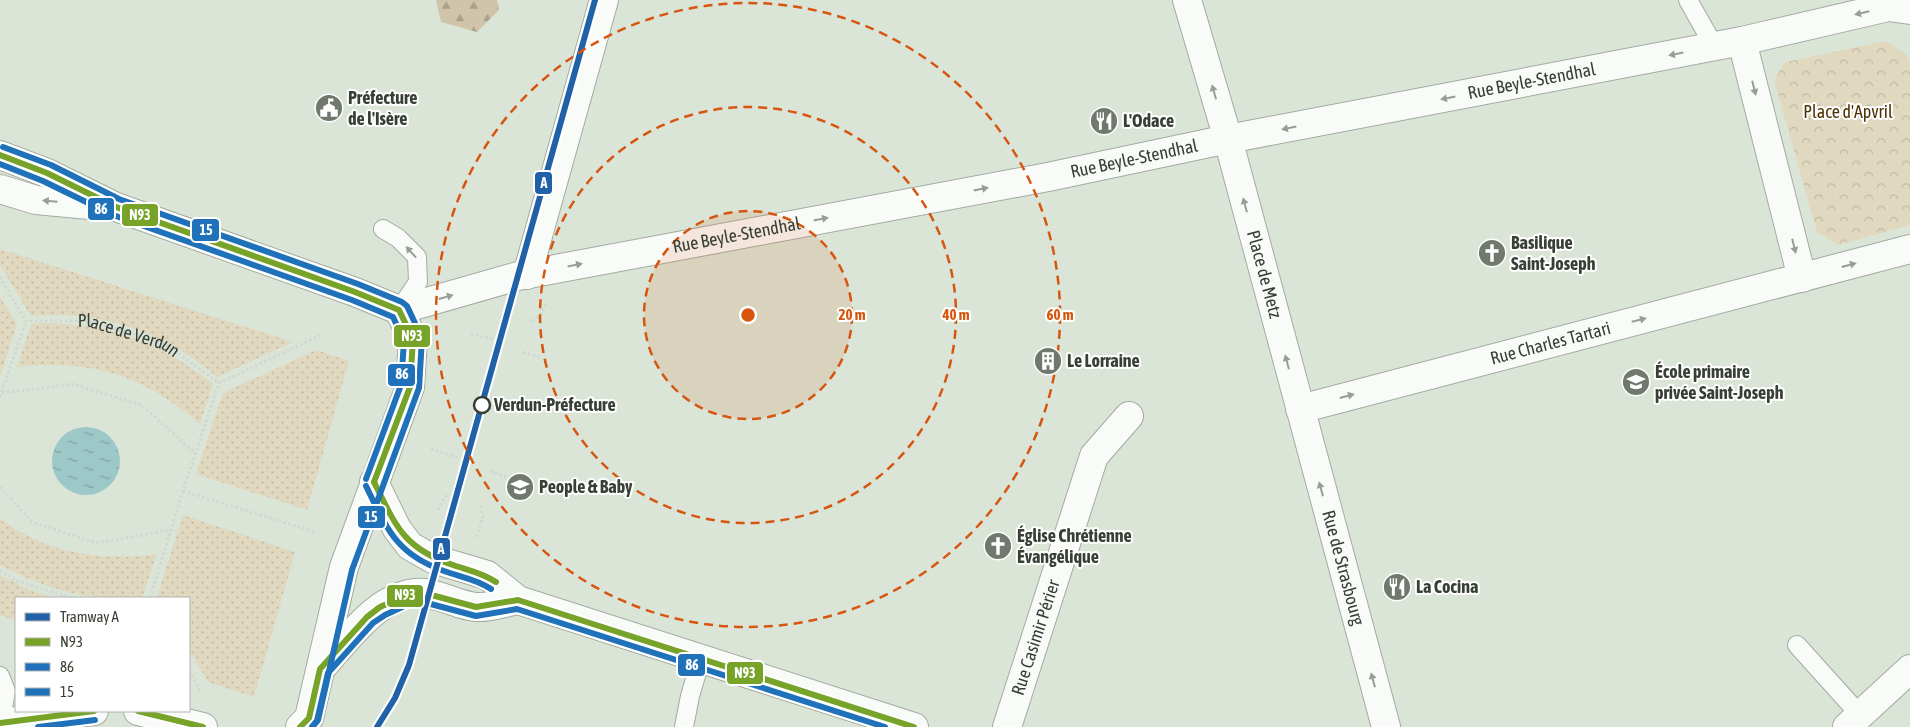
<svg xmlns="http://www.w3.org/2000/svg" width="1910" height="727" font-family="'Asap Condensed',sans-serif">
	<style>
		.grass { fill: url(#grass-dots) }
		.forest { fill: url(#forest-firs) }
		.park { fill: url(#park-crowns) }
		.water { fill: url(#water-ripples) }
		.lines { fill: none; stroke-linecap: round; stroke-linejoin: round }
		.lane-casing { stroke: #a3aba1; stroke-width: 20 }
		.street-casing { stroke: #a3aba1; stroke-width: 30 }
		.path { stroke: #d3d7d3; stroke-width: 3; stroke-dasharray: 2.5 2.5; stroke-linecap: butt }
		.lane { stroke: #f9fbf9; stroke-width: 18 }
		.street { stroke: #f9fbf9; stroke-width: 28 }
		.bus-1-casing { stroke: #fff; stroke-width: 10 }
		.bus-2-casing { stroke: #fff; stroke-width: 10 }
		.bus-3-casing { stroke: #fff; stroke-width: 10 }
		.bus-1 { stroke: #76a328; stroke-width: 6 }
		.bus-2 { stroke: #1f72b9; stroke-width: 6 }
		.bus-3 { stroke: #1f72b9; stroke-width: 6 }
		.tram-1-casing { stroke: #fff; stroke-width: 10 }
		.tram-1 { stroke: #2061a7; stroke-width: 6 }
		.oneway { fill: #989d97 }
		.ring { fill: none; stroke: #d65610; stroke-width: 2.5; stroke-dasharray: 9 6 }
		.stop-dot { fill: #fff; stroke: #383f35; stroke-width: 2.5 }
		.labels { text-anchor: middle; stroke-width: 4; stroke-linejoin: round; paint-order: stroke }
		.street-label { font-size: 18px; fill: #383f35; stroke: #fff }
		.poi-label { font-size: 18px; font-weight: bold; fill: #383f35; stroke: #fff; text-anchor: start }
		.park-label { font-size: 18px; fill: #4d3000; stroke: #fff }
		.stop-label { font-size: 18px; font-weight: bold; fill: #383f35; stroke: #fff; text-anchor: start }
		.centre { fill: #d65610; stroke: #fff; stroke-width: 2.5 }
		.ring-label { font-size: 15px; text-anchor: middle; font-weight: bold; fill: #d65610; stroke: #fff; stroke-width: 4; stroke-linejoin: round; paint-order: stroke }
		.line-badge { stroke: #fff; stroke-width: 2 }
		.badge-label { font-size: 14px; text-anchor: middle; font-weight: bold; fill: #fff }
	</style>
	<defs>
		<pattern id="grass-dots" width="8" height="8" patternUnits="userSpaceOnUse" patternTransform="scale(1.25)"><rect width="8" height="8" fill="#e1d8c0"/><path d="M2 2h.1M6 6h.1" fill="none" stroke="#c2baa6" stroke-width="1.8" stroke-linecap="round"/></pattern>
		<pattern id="forest-firs" width="22" height="20" patternUnits="userSpaceOnUse" patternTransform="scale(1.25)"><rect width="22" height="20" fill="#d0c5aa"/><path d="M5 1l3.5 6h-7zM16 11l3.5 6h-7z" fill="#aaa18b"/></pattern>
		<pattern id="park-crowns" width="20" height="18" patternUnits="userSpaceOnUse" patternTransform="scale(1.25)"><rect width="20" height="18" fill="#e1d8c0"/><path d="M2 6a3 3 0 1 1 6 0M12 15a3 3 0 1 1 6 0" fill="none" stroke="#c2baa6"/></pattern>
		<pattern id="water-ripples" width="26" height="14" patternUnits="userSpaceOnUse" patternTransform="scale(1.25)"><rect width="26" height="14" fill="#9cc8c7"/><path d="M2 4q2-2 4 0t4 0M15 11q2-2 4 0t4 0" fill="none" stroke="#80a4a2"/></pattern>
	</defs>
	<rect width="100%" height="100%" fill="#dae5d7"/>
	<g class="grass">
		<path d="M0,249l293,93 -76,35c-52,-45 -117,-67 -186,-61l-31,-51z"/>
		<path d="M0,297l17,27 -17,53z"/>
		<path d="M46,323c65,1 117,20 167,61l-13,40c-57,-49 -109,-65 -183,-57l14,-43z"/>
		<path d="M316,350l33,11 -42,149 -111,-36 27,-81z"/>
		<path d="M183,515l112,37 -41,145 -46,-15 -19,-32v-52l-32,-1z"/>
		<path d="M0,518c44,35 102,44 157,36l-15,44c-55,1 -87,-5 -136,-30l-6,-3z"/>
		<path d="M0,575l30,15 26,8h-40v23l-16,-6z"/>
	</g>
	<path class="forest" d="M436,0h61l2,10 -22,22 -36,-10z"/>
	<path class="park" d="M1886,41l21,14 3,10v160l-72,20 -21,-13 -43,-152 11,-18z"/>
	<circle class="water" cx="86" cy="461" r="34"/>
	<g class="lines">
		<defs>
			<g id="lane">
				<path d="M1688,0l26,46"/>
				<path d="M383,229l15,9 19,19 1,25 -19,28"/>
				<path d="M1797,645l63,70"/>
				<path d="M0,676l6,15 -6,32"/>
				<path d="M684,727l6,-31 11,-37"/>
			</g>
			<g id="street">
				<path id="s2" d="M1187,0l41,139 158,588"/>
				<path d="M1742,41l60,237"/>
				<path d="M0,155l47,18 69,34 239,85 44,18 14,29 -3,48 -66,180 -35,151 -9,9"/>
				<path d="M0,189l36,11 64,6"/>
				<path d="M527,275l77,-275"/>
				<path id="s3" d="M399,310l119,-34 530,-99 180,-38 514,-98 146,-34 22,3"/>
				<path id="s4" d="M1300,409l610,-160"/>
				<path d="M374,482l23,47 13,17 23,13 54,16 31,25 396,127"/>
				<path d="M323,666c25,-27 59,-77 102,-73 16,2 38,14 52,14 13,1 29,-5 41,-7"/>
				<path d="M138,711l65,16"/>
				<path d="M0,723l94,-12"/>
				<path id="s5" d="M1007,727l87,-271 35,-40"/>
				<path d="M1847,727l63,-58"/>
			</g>
		</defs>
		<use href="#lane" class="lane-casing"/>
		<use href="#street" class="street-casing"/>
		<g class="path">
			<path id="s1" d="M0,277l26,44h64l75,23 54,39 102,-48"/>
			<path d="M532,321l9,-7 5,-11"/>
			<path d="M471,334l21,5"/>
			<path d="M523,352l17,5"/>
			<path d="M2,393l71,-9 68,21 55,49"/>
			<path d="M0,397l26,-76"/>
			<path d="M431,449l28,9"/>
			<path d="M490,471l16,6"/>
			<path d="M0,487l32,35 64,21 75,-13"/>
			<path d="M183,491l132,41"/>
			<path d="M438,510l3,-7 7,-9"/>
			<path d="M477,537l6,-21 -3,-10"/>
			<path d="M0,570l17,11 56,17"/>
			<path d="M150,598l33,-107 36,-108"/>
			<path d="M189,671l12,22"/>
		</g>
		<use href="#lane" class="lane"/>
		<use href="#street" class="street"/>
		<defs>
			<g id="bus-1">
				<path d="M0,155l47,18 69,34 239,85 44,18 14,29 -3,48 -36,95"/>
				<path d="M374,482c22,44 29,66 79,83 15,5 30,8 43,17"/>
				<path d="M138,711l65,16"/>
				<path d="M0,723l94,-12"/>
				<path d="M300,727l9,-9 11,-49 47,-52 13,-10 29,-13 15,-1 52,14 42,-7 396,127"/>
			</g>
			<g id="bus-2">
				<path d="M0,164l43,17 70,34 239,85 41,17 11,24 -3,44 -35,94"/>
				<path d="M366,486c21,43 30,68 78,85 16,6 33,8 47,18"/>
				<path d="M38,727l57,-7"/>
				<path d="M312,727l5,-6 11,-48 45,-50 12,-8 26,-12 12,-1 53,14 41,-7 368,118"/>
			</g>
			<path id="bus-3" d="M3,147l48,18 68,34 239,85 44,18 5,4 15,32 -3,50 -67,182 -34,150 -6,7"/>
		</defs>
		<use href="#bus-1" class="bus-1-casing"/>
		<use href="#bus-2" class="bus-2-casing"/>
		<use href="#bus-3" class="bus-3-casing"/>
		<use href="#bus-1" class="bus-1"/>
		<use href="#bus-2" class="bus-2"/>
		<use href="#bus-3" class="bus-3"/>
		<defs>
			<path id="tram-1" d="M377,727l18,-29 14,-33 186,-665"/>
		</defs>
		<use href="#tram-1" class="tram-1-casing"/>
		<use href="#tram-1" class="tram-1"/>
	</g>
	<defs><path id="oneway-solid" d="M-6-.8H1V-3.2L6.5 0L1 3.2V.8H-6Z" transform="scale(1.25)"/></defs>
	<g class="oneway">
		<use href="#oneway-solid" transform="translate(1862 13) rotate(167)"/>
		<use href="#oneway-solid" transform="translate(1676 54) rotate(169)"/>
		<use href="#oneway-solid" transform="translate(1754 88) rotate(76)"/>
		<use href="#oneway-solid" transform="translate(1214 92) rotate(-106)"/>
		<use href="#oneway-solid" transform="translate(1448 98) rotate(169)"/>
		<use href="#oneway-solid" transform="translate(1289 128) rotate(169)"/>
		<use href="#oneway-solid" transform="translate(981 189) rotate(-11)"/>
		<use href="#oneway-solid" transform="translate(50 201) rotate(-175)"/>
		<use href="#oneway-solid" transform="translate(1245 205) rotate(-105)"/>
		<use href="#oneway-solid" transform="translate(821 219) rotate(-11)"/>
		<use href="#oneway-solid" transform="translate(1794 246) rotate(76)"/>
		<use href="#oneway-solid" transform="translate(411 252) rotate(-132)"/>
		<use href="#oneway-solid" transform="translate(575 265) rotate(-11)"/>
		<use href="#oneway-solid" transform="translate(1849 265) rotate(-15)"/>
		<use href="#oneway-solid" transform="translate(446 297) rotate(-16)"/>
		<use href="#oneway-solid" transform="translate(1639 320) rotate(-14)"/>
		<use href="#oneway-solid" transform="translate(1287 362) rotate(-105)"/>
		<use href="#oneway-solid" transform="translate(1347 396) rotate(-15)"/>
		<use href="#oneway-solid" transform="translate(1321 489) rotate(-105)"/>
		<use href="#oneway-solid" transform="translate(1373 680) rotate(-105)"/>
	</g>
	<circle cx="748" cy="315" r="104" fill="#d65610" fill-opacity=".12"/>
	<g class="ring">
		<circle cx="748" cy="315" r="104"/>
		<circle cx="748" cy="315" r="208"/>
		<circle cx="748" cy="315" r="312"/>
	</g>
	<defs>
		<symbol id="civic-disc" viewBox="-11 -11 22 22"><circle r="9.5" fill="#71796e" stroke="#fff"/><path d="M-.6-6.5H3V-4.5H.6V-3L4-1V1h2V6H-6V1h2V-1L-.6-3ZM-1.2 2.5V6h2.4V2.5Z" fill="#fff"/></symbol>
		<symbol id="restaurant-disc" viewBox="-11 -11 22 22"><circle r="9.5" fill="#71796e" stroke="#fff"/><path d="M-5-6h1v4h1v-4h1v4h1v-4h1v5L-1.5 .5V6h-2V.5L-5-1ZM5-6V6H3V1.5H1.5Q1.5-4 5-6Z" fill="#fff"/></symbol>
		<symbol id="church-disc" viewBox="-11 -11 22 22"><circle r="9.5" fill="#71796e" stroke="#fff"/><path d="M-1.2-6h2.4v3.5h3.3v2.4h-3.3V6h-2.4V-.1h-3.3v-2.4h3.3Z" fill="#fff"/></symbol>
		<symbol id="building-disc" viewBox="-11 -11 22 22"><circle r="9.5" fill="#71796e" stroke="#fff"/><path d="M-4-6H4V6H1V3H-1V6H-4ZM-2.5-4.3h1.7v1.8h-1.7ZM.8-4.3h1.7v1.8H.8ZM-2.5-1h1.7V.8h-1.7ZM.8-1h1.7V.8H.8Z" fill="#fff"/></symbol>
		<symbol id="school-disc" viewBox="-11 -11 22 22"><circle r="9.5" fill="#71796e" stroke="#fff"/><path d="M0-5L7-2L0 1L-7-2ZM-4 1L0 2.5L4 1V4Q0 6-4 4Z" fill="#fff"/></symbol>
	</defs>
	<g fill-rule="evenodd">
		<use href="#civic-disc" x="313" y="92" width="32" height="32"/>
		<use href="#restaurant-disc" x="1088" y="105" width="32" height="32"/>
		<use href="#church-disc" x="1476" y="237" width="32" height="32"/>
		<use href="#building-disc" x="1032" y="345" width="32" height="32"/>
		<use href="#school-disc" x="1620" y="366" width="32" height="32"/>
		<use href="#school-disc" x="504" y="471" width="32" height="32"/>
		<use href="#church-disc" x="982" y="530" width="32" height="32"/>
		<use href="#restaurant-disc" x="1381" y="571" width="32" height="32"/>
	</g>
	<circle class="stop-dot" cx="482" cy="405" r="8"/>
	<g class="labels">
		<g class="street-label">
			<text dy="6" stroke="none"><textPath href="#s3" startOffset="1156">Rue Beyle-Stendhal</textPath></text>
			<text dy="6" stroke="none"><textPath href="#s3" startOffset="751">Rue Beyle-Stendhal</textPath></text>
			<text dy="6" stroke="none"><textPath href="#s3" startOffset="346">Rue Beyle-Stendhal</textPath></text>
			<text dy="6" stroke="none"><textPath href="#s2" startOffset="285">Place de Metz</textPath></text>
			<text dy="6" stroke="none"><textPath href="#s1" startOffset="156">Place de Verdun</textPath></text>
			<text dy="6" stroke="none"><textPath href="#s4" startOffset="259">Rue Charles Tartari</textPath></text>
			<text dy="6" stroke="none"><textPath href="#s2" startOffset="589">Rue de Strasbourg</textPath></text>
			<text dy="6" stroke="none"><textPath href="#s5" startOffset="94">Rue Casimir Périer</textPath></text>
		</g>
		<g class="poi-label">
			<text x="348" y="104">Préfecture<tspan x="348" dy="21">de l'Isère</tspan></text>
			<text x="1123" y="127">L'Odace</text>
			<text x="1511" y="249">Basilique<tspan x="1511" dy="21">Saint-Joseph</tspan></text>
			<text x="1067" y="367">Le Lorraine</text>
			<text x="1655" y="378">École primaire<tspan x="1655" dy="21">privée Saint-Joseph</tspan></text>
			<text x="539" y="493">People &amp; Baby</text>
			<text x="1017" y="542">Église Chrétienne<tspan x="1017" dy="21">Évangélique</tspan></text>
			<text x="1416" y="593">La Cocina</text>
		</g>
		<g class="park-label">
			<text x="1848" y="118">Place d'Apvril</text>
		</g>
		<g class="stop-label">
			<text x="494" y="411">Verdun-Préfecture</text>
		</g>
	</g>
	<circle cx="748" cy="315" r="8" class="centre"/>
	<g class="ring-label">
		<text x="852" y="320">20 m</text>
		<text x="956" y="320">40 m</text>
		<text x="1060" y="320">60 m</text>
	</g>
	<g class="line-badge">
		<rect x="534" y="171" width="19" height="24" rx="5" fill="#2061a7"/>
		<rect x="87" y="197" width="28" height="24" rx="5" fill="#1f72b9"/>
		<rect x="121" y="203" width="38" height="24" rx="5" fill="#76a328"/>
		<rect x="191" y="218" width="29" height="24" rx="5" fill="#1f72b9"/>
		<rect x="393" y="324" width="38" height="24" rx="5" fill="#76a328"/>
		<rect x="387" y="363" width="29" height="24" rx="5" fill="#1f72b9"/>
		<rect x="357" y="505" width="29" height="24" rx="5" fill="#1f72b9"/>
		<rect x="432" y="537" width="19" height="24" rx="5" fill="#2061a7"/>
		<rect x="386" y="584" width="38" height="24" rx="5" fill="#76a328"/>
		<rect x="677" y="653" width="29" height="24" rx="5" fill="#1f72b9"/>
		<rect x="726" y="661" width="38" height="24" rx="5" fill="#76a328"/>
	</g>
	<g class="badge-label">
		<text x="544" y="188">A</text>
		<text x="101" y="214">86</text>
		<text x="140" y="220">N93</text>
		<text x="206" y="235">15</text>
		<text x="412" y="341">N93</text>
		<text x="402" y="379">86</text>
		<text x="371" y="522">15</text>
		<text x="441" y="554">A</text>
		<text x="405" y="600">N93</text>
		<text x="692" y="670">86</text>
		<text x="745" y="678">N93</text>
	</g>
	<rect x="15" y="597" width="175" height="115" fill="#ffffff" stroke="#afb2ae"/>
	<rect x="25" y="613" width="25" height="8" fill="#2061a7" stroke="#afb2ae"/>
	<text x="60" y="622" font-size="15" fill="#383f35">Tramway A</text>
	<rect x="25" y="638" width="25" height="8" fill="#76a328" stroke="#afb2ae"/>
	<text x="60" y="647" font-size="15" fill="#383f35">N93</text>
	<rect x="25" y="663" width="25" height="8" fill="#1f72b9" stroke="#afb2ae"/>
	<text x="60" y="672" font-size="15" fill="#383f35">86</text>
	<rect x="25" y="688" width="25" height="8" fill="#1f72b9" stroke="#afb2ae"/>
	<text x="60" y="697" font-size="15" fill="#383f35">15</text>
</svg>
